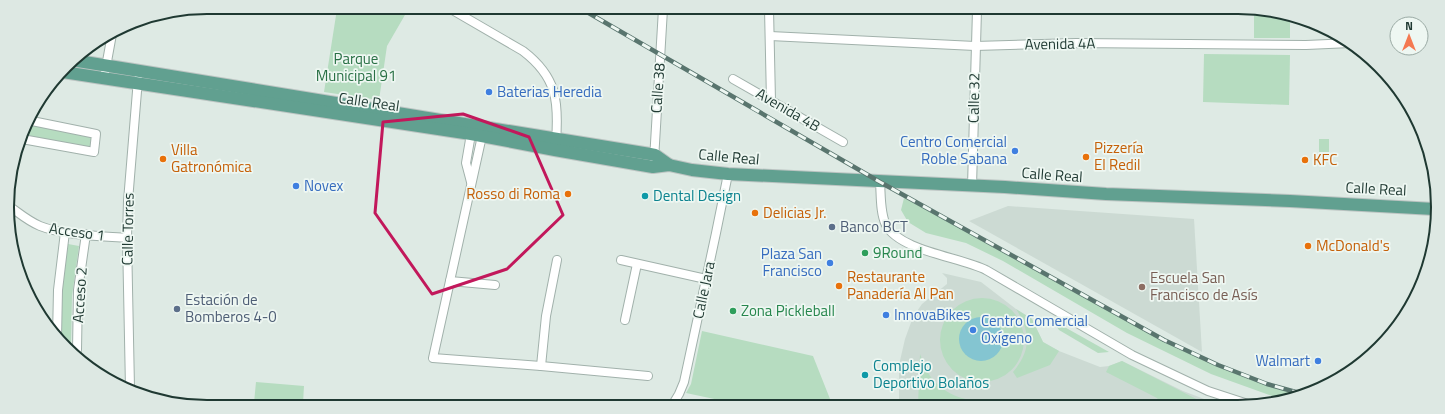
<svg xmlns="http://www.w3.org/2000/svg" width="1445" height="414" font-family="'Titillium Web',sans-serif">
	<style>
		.built { fill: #ccdad3 }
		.green { fill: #b6dcc0 }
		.water { fill: #84c5d1 }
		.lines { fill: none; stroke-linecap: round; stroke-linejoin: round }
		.minor-casing { stroke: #a1b1ab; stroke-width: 10 }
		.primary-casing { stroke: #bcc4c2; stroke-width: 14 }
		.minor { stroke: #fff; stroke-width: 8 }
		.primary { stroke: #61a090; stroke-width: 12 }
		.rail-casing { stroke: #59756e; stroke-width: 4.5 }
		.rail { stroke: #eef7f2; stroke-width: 3; stroke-dasharray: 9; stroke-linecap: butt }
		.marked { fill: none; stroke: #c2185b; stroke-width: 3; stroke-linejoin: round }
		.shop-dot { fill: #3f7fe0; stroke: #eef7f2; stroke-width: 1.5 }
		.food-dot { fill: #e8710a; stroke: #eef7f2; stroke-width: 1.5 }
		.culture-dot { fill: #0f9aa8; stroke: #eef7f2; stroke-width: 1.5 }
		.service-dot { fill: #5c6f8a; stroke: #eef7f2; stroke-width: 1.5 }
		.leisure-dot { fill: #2e9e5b; stroke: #eef7f2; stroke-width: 1.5 }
		.education-dot { fill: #8d6e63; stroke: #eef7f2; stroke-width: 1.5 }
		.labels { text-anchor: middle; stroke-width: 3.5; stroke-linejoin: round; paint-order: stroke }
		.street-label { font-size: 15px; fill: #1f3932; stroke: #eef7f2 }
		.park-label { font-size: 15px; fill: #297045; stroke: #eef7f2 }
		.shop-label { font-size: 15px; fill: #366cbe; stroke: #eef7f2; text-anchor: start }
		.food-label { font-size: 15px; fill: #c56008; stroke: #eef7f2; text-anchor: start }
		.culture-label { font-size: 15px; fill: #0d838f; stroke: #eef7f2; text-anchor: start }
		.service-label { font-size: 15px; fill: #4e5e75; stroke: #eef7f2; text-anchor: start }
		.leisure-label { font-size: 15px; fill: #27864d; stroke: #eef7f2; text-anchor: start }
		.education-label { font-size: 15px; fill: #785e54; stroke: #eef7f2; text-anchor: start }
		.rim { fill: none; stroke: #1f3932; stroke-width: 2 }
	</style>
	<rect width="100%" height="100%" fill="#deeae4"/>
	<g class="built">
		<path d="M1008,206l186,13 8,133 -233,-131z"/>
		<path d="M942,273l39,9 35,27 16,10 11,23 16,9 41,16 9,-1 13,-5 61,30 37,14h-321v-40l6,-26 8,-22 9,-13 25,-20v-6z"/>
	</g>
	<g class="green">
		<path d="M341,7l68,1 -22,38 -8,54 -55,-8 13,-83z"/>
		<path d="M1254,11h23l13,5v22h-36z"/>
		<path d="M1204,54l86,1 -1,50 -86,-3z"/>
		<path d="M26,124l66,12 -1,12 -68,-13z"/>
		<rect x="1319" y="139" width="10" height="13"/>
		<path d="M904,198l60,30 200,112 54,25 49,19 36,10 -20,6 -72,-26 -84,-41 -124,-72 -37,-18 -40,-10 -18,-11 -7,-12z"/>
		<path d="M68,244l11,2 -7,50 -1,50h-4l-6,-6v-47z"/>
		<circle cx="982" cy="340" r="42"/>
		<path d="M1016,309l16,10 11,23 16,9 -9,14 -33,13 -4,-6c18,-21 18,-40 3,-63z"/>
		<path d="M1052,320l57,32 -11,1 -39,-23z"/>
		<path d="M702,331l111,25 19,48h-94l-52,-11 5,-9z"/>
		<path d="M920,354c2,5 3,10 6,15 9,19 33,33 54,31v5h-62z"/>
		<path d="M1122,361l86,44h-46l-5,-7 -51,-26 3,-6z"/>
		<path d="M256,382l48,4 -1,17h-49z"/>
	</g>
	<circle class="water" cx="981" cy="339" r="22"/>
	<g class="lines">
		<defs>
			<g id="minor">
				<path d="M449,8l74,43c34,26 36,50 33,91"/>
				<path d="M769,9l2,92"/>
				<path d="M770,36l205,10 101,-3 230,2 45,-2"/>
				<path d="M104,78l8,-44"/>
				<path d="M733,79l110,63"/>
				<path d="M471,134l-5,29 5,19"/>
				<path d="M482,136l-49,222 108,8 107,10"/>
				<path d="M22,139l72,13 2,-18 -69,-14"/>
				<path d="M654,160l9,-151"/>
				<path d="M880,182c1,13 0,31 6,43 14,26 74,32 100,45l146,85 76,36 43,14"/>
				<path d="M972,186l5,-176"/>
				<path d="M9,206c10,7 19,15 31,20 22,9 62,10 87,12"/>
				<path d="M621,260l85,19"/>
				<path d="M450,281l45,4"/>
				<path d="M625,320l12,-56"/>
				<path d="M57,337l1,-47 7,-58"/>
				<path d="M71,350h6l1,-60 8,-56"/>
				<path d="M541,366l5,-50 11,-56"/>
				<path d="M130,388l-3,-150 1,-37 10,-122"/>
				<path d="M673,404l6,-10 5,-12 32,-149 12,-59"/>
			</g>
			<g id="primary">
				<path d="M72,60l578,94 5,1 14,10"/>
				<path d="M63,72l408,62 84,16 98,17 16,-2 23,5 36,4 277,13 101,7 184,7 144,8"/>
			</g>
		</defs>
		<use href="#minor" class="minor-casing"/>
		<use href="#primary" class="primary-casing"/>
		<use href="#minor" class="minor"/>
		<use href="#primary" class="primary"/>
		<defs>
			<path id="rail" d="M580,8l300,174 284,158 54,25 49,19 36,10"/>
		</defs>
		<use href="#rail" class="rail-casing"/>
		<use href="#rail" class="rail"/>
	</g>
	<path class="marked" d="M463,114l66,23 34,78 -56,54 -75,25 -57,-81 8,-91z"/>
	<g class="shop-dot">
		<circle cx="489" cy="92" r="4"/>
		<circle cx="1015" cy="151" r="4"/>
		<circle cx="296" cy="186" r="4"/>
		<circle cx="830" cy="263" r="4"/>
		<circle cx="886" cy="315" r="4"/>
		<circle cx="973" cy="330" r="4"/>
		<circle cx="1318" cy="361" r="4"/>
	</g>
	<g class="food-dot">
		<circle cx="1086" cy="157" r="4"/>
		<circle cx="163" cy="159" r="4"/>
		<circle cx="1305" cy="160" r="4"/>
		<circle cx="568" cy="194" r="4"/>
		<circle cx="755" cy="213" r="4"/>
		<circle cx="1308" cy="246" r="4"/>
		<circle cx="839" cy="286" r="4"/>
	</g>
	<g class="culture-dot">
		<circle cx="645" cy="196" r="4"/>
		<circle cx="865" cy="375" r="4"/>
	</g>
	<g class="service-dot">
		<circle cx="832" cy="227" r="4"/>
		<circle cx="177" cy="309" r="4"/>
	</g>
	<g class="leisure-dot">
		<circle cx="865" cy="253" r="4"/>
		<circle cx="733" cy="311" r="4"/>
	</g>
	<circle class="education-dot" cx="1142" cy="287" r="4"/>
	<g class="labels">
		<g class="street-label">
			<text transform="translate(1060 44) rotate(-1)" y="5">Avenida 4A</text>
			<text transform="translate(658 88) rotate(-86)" y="5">Calle 38</text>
			<text transform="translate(974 98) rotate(-89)" y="5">Calle 32</text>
			<text transform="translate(369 102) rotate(8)" y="5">Calle Real</text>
			<text transform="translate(788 110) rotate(30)" y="5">Avenida 4B</text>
			<text transform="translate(729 157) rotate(5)" y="5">Calle Real</text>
			<text transform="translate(1052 175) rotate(4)" y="5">Calle Real</text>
			<text transform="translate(1376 189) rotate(3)" y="5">Calle Real</text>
			<text transform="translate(128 229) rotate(-89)" y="5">Calle Torres</text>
			<text transform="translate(77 232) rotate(8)" y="5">Acceso 1</text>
			<text transform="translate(704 290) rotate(-78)" y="5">Calle Jara</text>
			<text transform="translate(80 295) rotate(-86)" y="5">Acceso 2</text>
		</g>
		<g class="park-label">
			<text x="356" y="64">Parque<tspan x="356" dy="17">Municipal 91</tspan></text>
		</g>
		<g class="shop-label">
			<text x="497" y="97">Baterias Heredia</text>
			<text x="1007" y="147" text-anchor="end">Centro Comercial<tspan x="1007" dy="17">Roble Sabana</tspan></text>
			<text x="304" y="191">Novex</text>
			<text x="822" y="259" text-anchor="end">Plaza San<tspan x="822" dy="17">Francisco</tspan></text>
			<text x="894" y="320">InnovaBikes</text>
			<text x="981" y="326">Centro Comercial<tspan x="981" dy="17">Oxígeno</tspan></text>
			<text x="1310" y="366" text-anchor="end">Walmart</text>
		</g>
		<g class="food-label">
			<text x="1094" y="153">Pizzería<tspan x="1094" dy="17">El Redil</tspan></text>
			<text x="171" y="155">Villa<tspan x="171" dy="17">Gatronómica</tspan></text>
			<text x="1313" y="165">KFC</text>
			<text x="560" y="199" text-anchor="end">Rosso di Roma</text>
			<text x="763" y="218">Delicias Jr.</text>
			<text x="1316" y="251">McDonald's</text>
			<text x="847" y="282">Restaurante<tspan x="847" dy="17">Panadería Al Pan</tspan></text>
		</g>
		<g class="culture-label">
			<text x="653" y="201">Dental Design</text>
			<text x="873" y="371">Complejo<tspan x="873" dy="17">Deportivo Bolaños</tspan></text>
		</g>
		<g class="service-label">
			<text x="840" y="232">Banco BCT</text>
			<text x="185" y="305">Estación de<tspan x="185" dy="17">Bomberos 4-0</tspan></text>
		</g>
		<g class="leisure-label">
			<text x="873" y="258">9Round</text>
			<text x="741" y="316">Zona Pickleball</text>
		</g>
		<g class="education-label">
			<text x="1150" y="283">Escuela San<tspan x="1150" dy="17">Francisco de Asís</tspan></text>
		</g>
	</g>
	<path d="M0 0H1445V414H0ZM207 14H1238A193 193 0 0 1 1431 207V207A193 193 0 0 1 1238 400H207A193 193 0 0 1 14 207V207A193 193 0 0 1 207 14Z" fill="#dde8e3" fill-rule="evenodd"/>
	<path class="rim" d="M207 14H1238A193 193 0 0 1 1431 207V207A193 193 0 0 1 1238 400H207A193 193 0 0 1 14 207V207A193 193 0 0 1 207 14Z"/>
	<g transform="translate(1409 36)"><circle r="19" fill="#eef7f2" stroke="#9baba5"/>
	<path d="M0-3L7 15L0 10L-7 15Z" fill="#f47951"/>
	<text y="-6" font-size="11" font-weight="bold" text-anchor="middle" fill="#1f3932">N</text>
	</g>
</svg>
